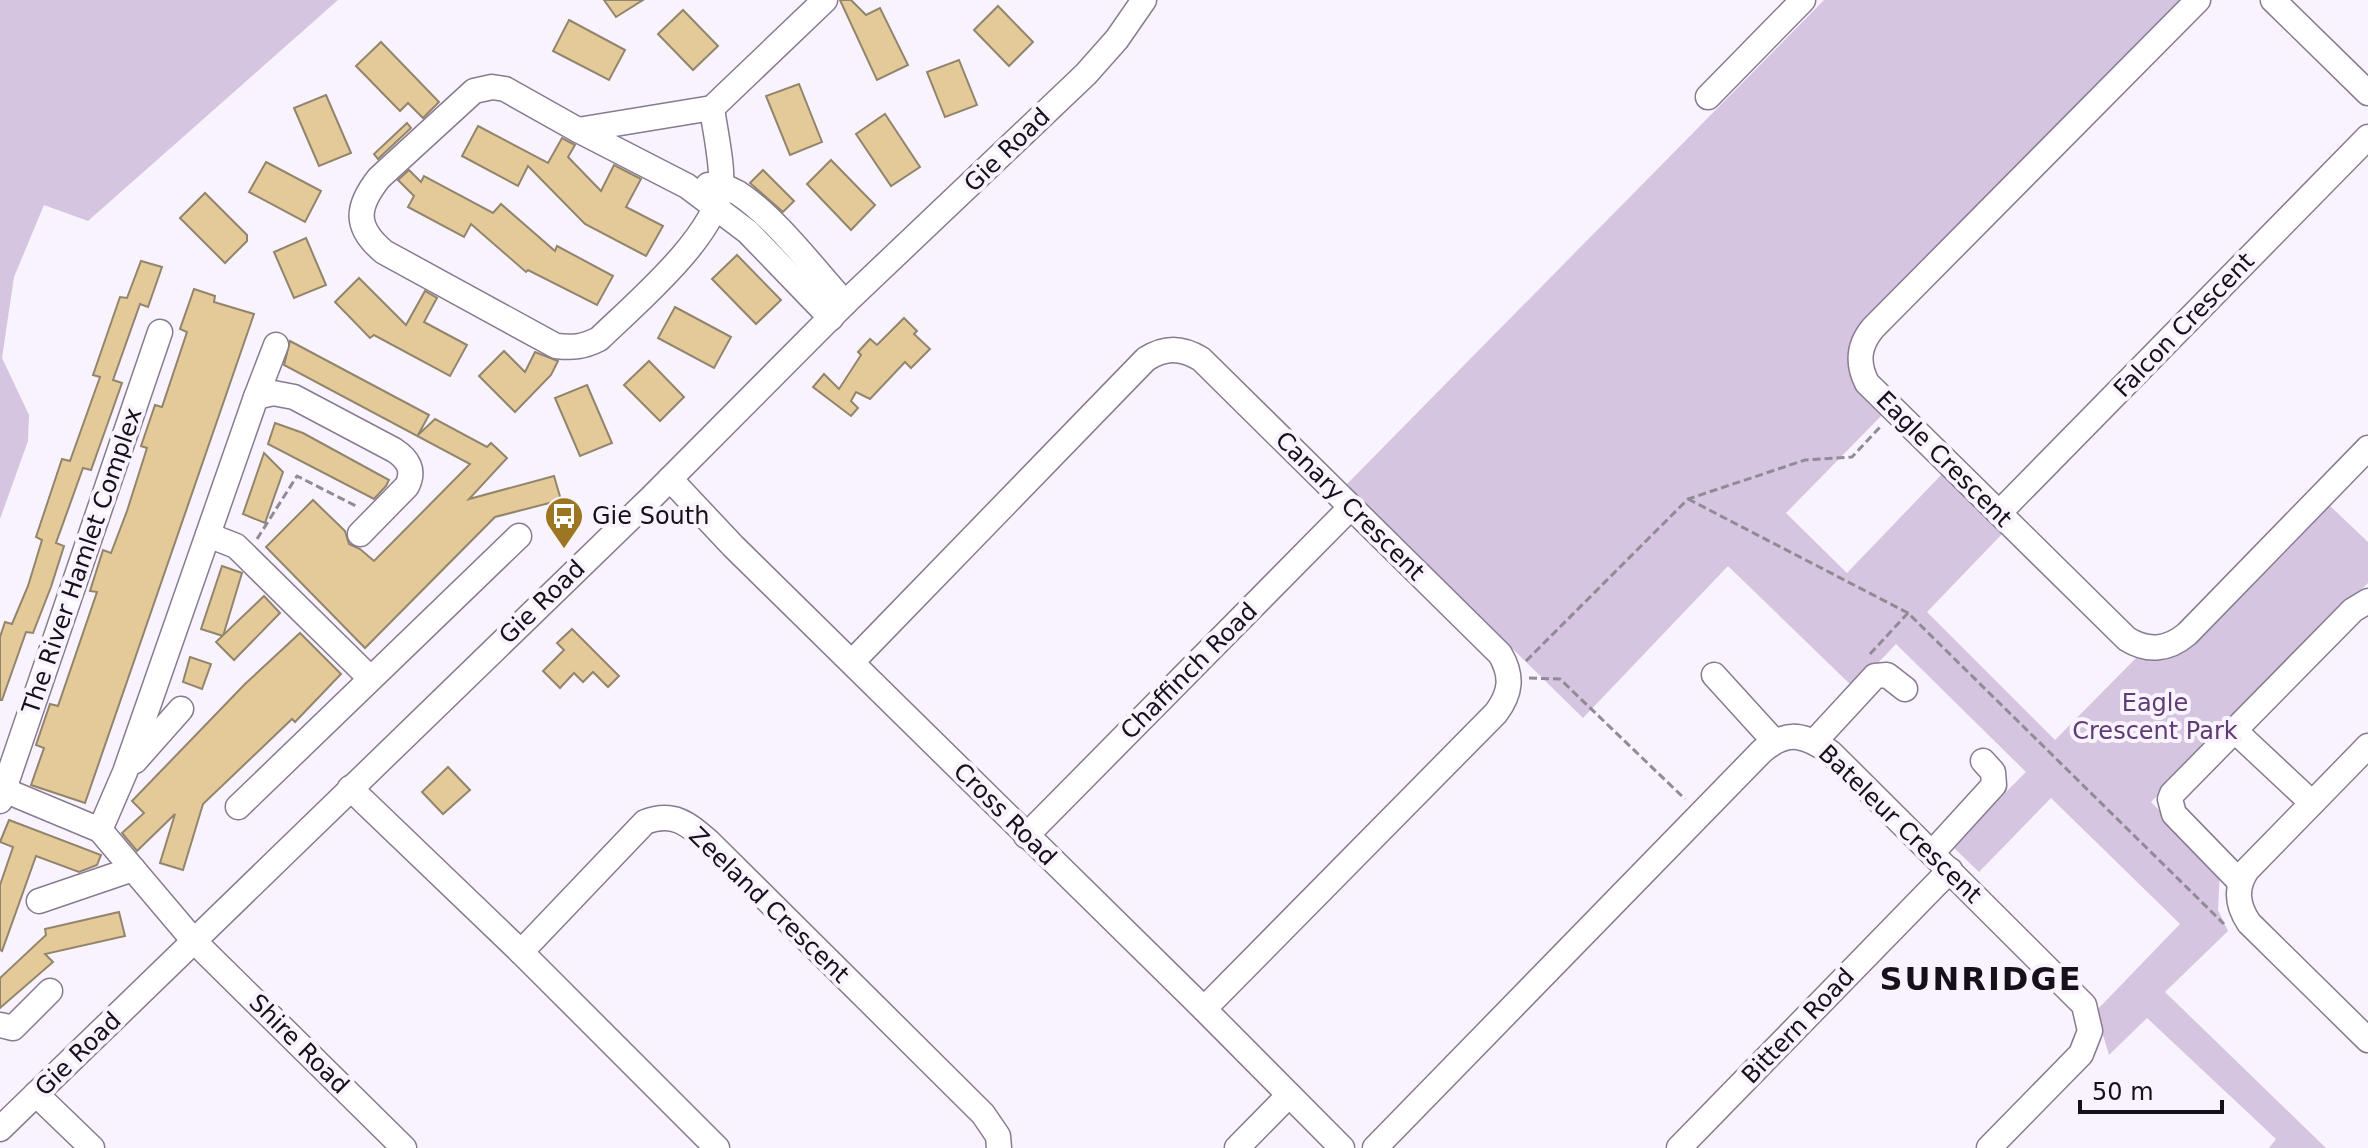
<svg xmlns="http://www.w3.org/2000/svg" width="2368" height="1148" font-family="'DejaVu Sans',sans-serif">
	<style>
		.green { fill: #d6c5e1 }
		.building { fill: #e5ca99; stroke: #92856e; stroke-width: 2 }
		.lines { fill: none; stroke-linecap: round; stroke-linejoin: round }
		.minor-casing { stroke: #887b91; stroke-width: 27 }
		.path { stroke: #908b94; stroke-width: 3; stroke-dasharray: 8 4; stroke-linecap: butt }
		.minor { stroke: #fff; stroke-width: 24 }
		.labels { text-anchor: middle; stroke-width: 8; stroke-linejoin: round; paint-order: stroke }
		.street-label { font-size: 24px; fill: #151019; stroke: #f9f3fd }
		.poi-label { font-size: 24px; fill: #151019; stroke: #f9f3fd; text-anchor: start }
		.park-label { font-size: 24px; fill: #5f3b74; stroke: #f9f3fd }
		.district-label { font-size: 32px; font-weight: bold; letter-spacing: 2px; fill: #151019; stroke: #f9f3fd }
	</style>
	<rect width="100%" height="100%" fill="#f9f3fd"/>
	<g class="green">
		<path d="M0,0h338l-250,221 -44,-16 -30,72 -12,81 27,57 -1,26 -28,78z"/>
		<path d="M1824,0h358l-322,328 24,85 -98,100 61,60 96,-100 61,59 -77,80 128,128 83,-84 8,2 182,-154 40,38v41l-217,219 69,69 -2,39 10,21 -63,61 161,156h-57l7,-9 -129,-121 -38,37 -13,-44 84,-87 -129,-126 -72,74 -27,-26 74,-74 -130,-128 -42,44 -126,-122 -145,152 -237,-233z"/>
	</g>
	<g class="building">
		<path d="M604,0h39l-27,17z"/>
		<path d="M840,0h11l15,15 14,-7 28,57 -31,15z"/>
		<path d="M998,6l35,36 -24,24 -35,-36z"/>
		<path d="M683,10l35,36 -25,24 -35,-36z"/>
		<path d="M569,20l56,30 -16,30 -56,-29z"/>
		<path d="M381,42l58,60 -16,16 -15,-15 -8,8 -44,-45z"/>
		<path d="M959,60l18,45 -32,12 -18,-45z"/>
		<path d="M799,84l23,58 -32,13 -24,-59z"/>
		<path d="M326,95l25,58 -32,13 -25,-58z"/>
		<path d="M885,114l35,53 -29,19 -35,-52z"/>
		<path d="M407,123l4,5 -33,31 -4,-5z"/>
		<path d="M478,126l70,37 14,-25 13,7 -7,12 33,34 13,-26 27,14 -15,28 37,19 -17,30 -61,-32 -57,-58 -10,20 -56,-30z"/>
		<path d="M831,160l44,45 -24,25 -44,-46z"/>
		<path d="M266,162l55,29 -16,31 -56,-30z"/>
		<path d="M409,170l12,12 3,-6 69,37 8,-9 54,47 2,-5 56,30 -16,29 -69,-35 -2,2 -55,-48 -7,13 -56,-30 6,-11 -16,-16z"/>
		<path d="M763,170l31,31 -11,11 -33,-29z"/>
		<path d="M205,193l42,42v6l-22,22 -45,-45z"/>
		<path d="M306,238l20,47 -32,13 -20,-46z"/>
		<path d="M737,255l44,45 -25,24 -44,-45z"/>
		<path d="M141,261l21,6 -14,40 -8,-3 -27,76 9,3 -17,48 -14,39 -8,-2 -27,75 8,3 -13,41 -18,46 -7,-1 -24,68h-2v-63l5,-15 7,2 16,-38 14,-46 -6,-3 26,-78 8,2 30,-84 -7,-2 27,-78 7,1z"/>
		<path d="M359,278l47,47 19,-34 12,7 -13,24 43,23 -17,31 -76,-41 -4,3 -35,-36z"/>
		<path d="M194,289l21,7 -1,6 40,12 -169,489 -54,-18 13,-37 -8,-3 14,-41 8,2 39,-114 -7,-1 13,-41 8,3 16,-42 20,-63 -6,-2 14,-41 7,2 25,-75 -7,-3z"/>
		<path d="M675,307l56,30 -17,31 -56,-30z"/>
		<path d="M904,318l13,13 -3,3 16,15 -19,19 -6,-6 -35,37 -14,-7 -5,9 7,7 -7,8 -38,-29 11,-13 15,15 22,-34 -3,-3 12,-13 7,6z"/>
		<path d="M290,341l139,74 -11,20 17,-16 52,28 4,-4 16,15 -38,41 85,-23 7,24 -66,17 -130,131 -99,-101 47,-47 32,31 4,13 11,5 14,12 96,-97 -186,-99z"/>
		<path d="M504,351l21,21 10,-20 23,9 -7,14 -36,37 -36,-36z"/>
		<path d="M649,361l35,36 -24,24 -36,-36z"/>
		<path d="M587,385l25,58 -32,13 -25,-58z"/>
		<path d="M275,423l28,10 86,47 -3,6 -12,13 -106,-55z"/>
		<path d="M264,453l19,19 -18,51 -22,-9z"/>
		<path d="M222,566l20,7 -19,63 -22,-7z"/>
		<path d="M264,596l16,17 -46,47 -18,-18z"/>
		<path d="M572,629l47,47 -11,11 -15,-15 -10,10 -9,-9 -14,15 -17,-17 21,-21 -7,-7z"/>
		<path d="M300,633l41,41 -46,48 -3,-3 -89,85 -20,66 -23,-7 15,-49 -38,37 -15,-18 22,-20 -12,-12 113,-117z"/>
		<path d="M190,657l21,7 -9,25 -19,-7z"/>
		<path d="M448,767l22,23 -27,24 -21,-22z"/>
		<path d="M9,820l92,35 -4,10 -18,7 -43,-16 -34,95 -2,-1v-65l13,-38 -13,-5z"/>
		<path d="M119,912l6,24 -80,18 8,8 -53,46v-30l46,-43 -1,-6z"/>
	</g>
	<g class="lines">
		<defs>
			<g id="minor">
				<path d="M2198,0l-325,328c-15,18 -16,35 -6,55l260,256c21,13 41,11 60,-5l181,-186"/>
				<path d="M2273,0l95,93"/>
				<path d="M1708,97l95,-97"/>
				<path d="M712,108c3,23 11,57 9,79 -6,50 -87,118 -122,152 -16,8 -26,9 -43,7l-172,-94c-30,-25 -28,-45 -5,-74l95,-87 18,-4 13,2 73,41 109,56 61,46 83,86"/>
				<path d="M578,130l134,-22 113,-108"/>
				<path d="M708,185c11,0 20,2 30,8 37,24 77,77 107,110"/>
				<path d="M256,397l20,-52"/>
				<path d="M670,479l63,67 471,463 138,139"/>
				<path d="M1999,513l369,-376"/>
				<path d="M208,535l28,11 134,132"/>
				<path d="M852,662l294,-303c19,-12 35,-12 55,0l299,295c13,22 11,39 -4,59l-292,296"/>
				<path d="M1714,675l60,66"/>
				<path d="M2234,730l78,73"/>
				<path d="M1815,741l60,-65 12,-1 18,14"/>
				<path d="M2368,746l-121,124c-12,18 -10,35 2,53l119,117"/>
				<path d="M135,761l46,-52"/>
				<path d="M350,788l171,164 196,196"/>
				<path d="M4,790l96,40 94,111 210,207"/>
				<path d="M0,801l160,-469"/>
				<path d="M238,807l281,-271"/>
				<path d="M100,830l25,-58 131,-375 17,-4 21,4 100,53c14,9 21,20 13,36l-47,48"/>
				<path d="M1026,836l325,-329"/>
				<path d="M1932,853l62,-68 -1,-13 -10,-11"/>
				<path d="M2240,882l-66,-68 -4,-15 2,-5 181,-184 15,-9"/>
				<path d="M39,901l94,-32"/>
				<path d="M521,952l124,-130c29,-11 43,2 64,20l274,272 15,22 1,12"/>
				<path d="M0,1025l13,3 37,-37"/>
				<path d="M36,1094l56,54"/>
				<path d="M0,1129l651,-631 194,-195 241,-229 31,-35 27,-39"/>
				<path d="M1237,1148l52,-53"/>
				<path d="M1375,1148l387,-397c26,-22 44,-16 69,2l253,252 6,26 -9,23 -92,94"/>
				<path d="M1679,1148l271,-278"/>
			</g>
		</defs>
		<use href="#minor" class="minor-casing"/>
		<g class="path">
			<path d="M1688,499l220,114"/>
			<path d="M257,539l40,-63 59,30"/>
			<path d="M1870,654l38,-41 316,311"/>
			<path d="M1526,661l162,-162 117,-39 47,-3 28,-30"/>
			<path d="M1529,678l31,1 125,120"/>
		</g>
		<use href="#minor" class="minor"/>
	</g>
	<defs>
		<symbol id="bus-pin" viewBox="-11 -11 22 30"><path d="M0 17L-7.5 6A9.5 9.5 0 1 1 7.5 6Z" fill="#9d7623" stroke="#f9f3fd"/><path d="M-5-6H5V4H4V6H2V4H-2V6H-4V4H-5ZM-3.5-4V0h7V-4ZM-3.5 1.2v1.5H-2V1.2ZM2 1.2v1.5H3.5V1.2Z" fill="#fff"/></symbol>
	</defs>
	<g fill-rule="evenodd">
		<use href="#bus-pin" x="542" y="494" width="44" height="60"/>
	</g>
	<g class="labels">
		<g class="street-label">
			<text transform="translate(1007 150) rotate(-44)" y="8">Gie Road</text>
			<text transform="translate(2184 325) rotate(-46)" y="8">Falcon Crescent</text>
			<text transform="translate(1944 459) rotate(45)" y="8">Eagle Crescent</text>
			<text transform="translate(1350 506) rotate(45)" y="8">Canary Crescent</text>
			<text transform="translate(82 561) rotate(-71)" y="8">The River Hamlet Complex</text>
			<text transform="translate(542 602) rotate(-44)" y="8">Gie Road</text>
			<text transform="translate(1189 671) rotate(-45)" y="8">Chaffinch Road</text>
			<text transform="translate(1005 814) rotate(45)" y="8">Cross Road</text>
			<text transform="translate(1900 824) rotate(44)" y="8">Bateleur Crescent</text>
			<text transform="translate(769 905) rotate(44)" y="8">Zeeland Crescent</text>
			<text transform="translate(1798 1026) rotate(-46)" y="8">Bittern Road</text>
			<text transform="translate(299 1044) rotate(45)" y="8">Shire Road</text>
			<text transform="translate(78 1054) rotate(-44)" y="8">Gie Road</text>
		</g>
		<g class="poi-label">
			<text x="592" y="524">Gie South</text>
		</g>
		<g class="park-label">
			<text x="2155" y="711">Eagle<tspan x="2155" dy="28">Crescent Park</tspan></text>
		</g>
		<g class="district-label">
			<text x="1981" y="990">SUNRIDGE</text>
		</g>
	</g>
	<path d="M2080 1100v12h142v-12" fill="none" stroke="#151019" stroke-width="4"/>
	<text x="2092" y="1100" font-size="24" fill="#151019" stroke="#f9f3fd" stroke-width="6" paint-order="stroke">50 m</text>
</svg>
